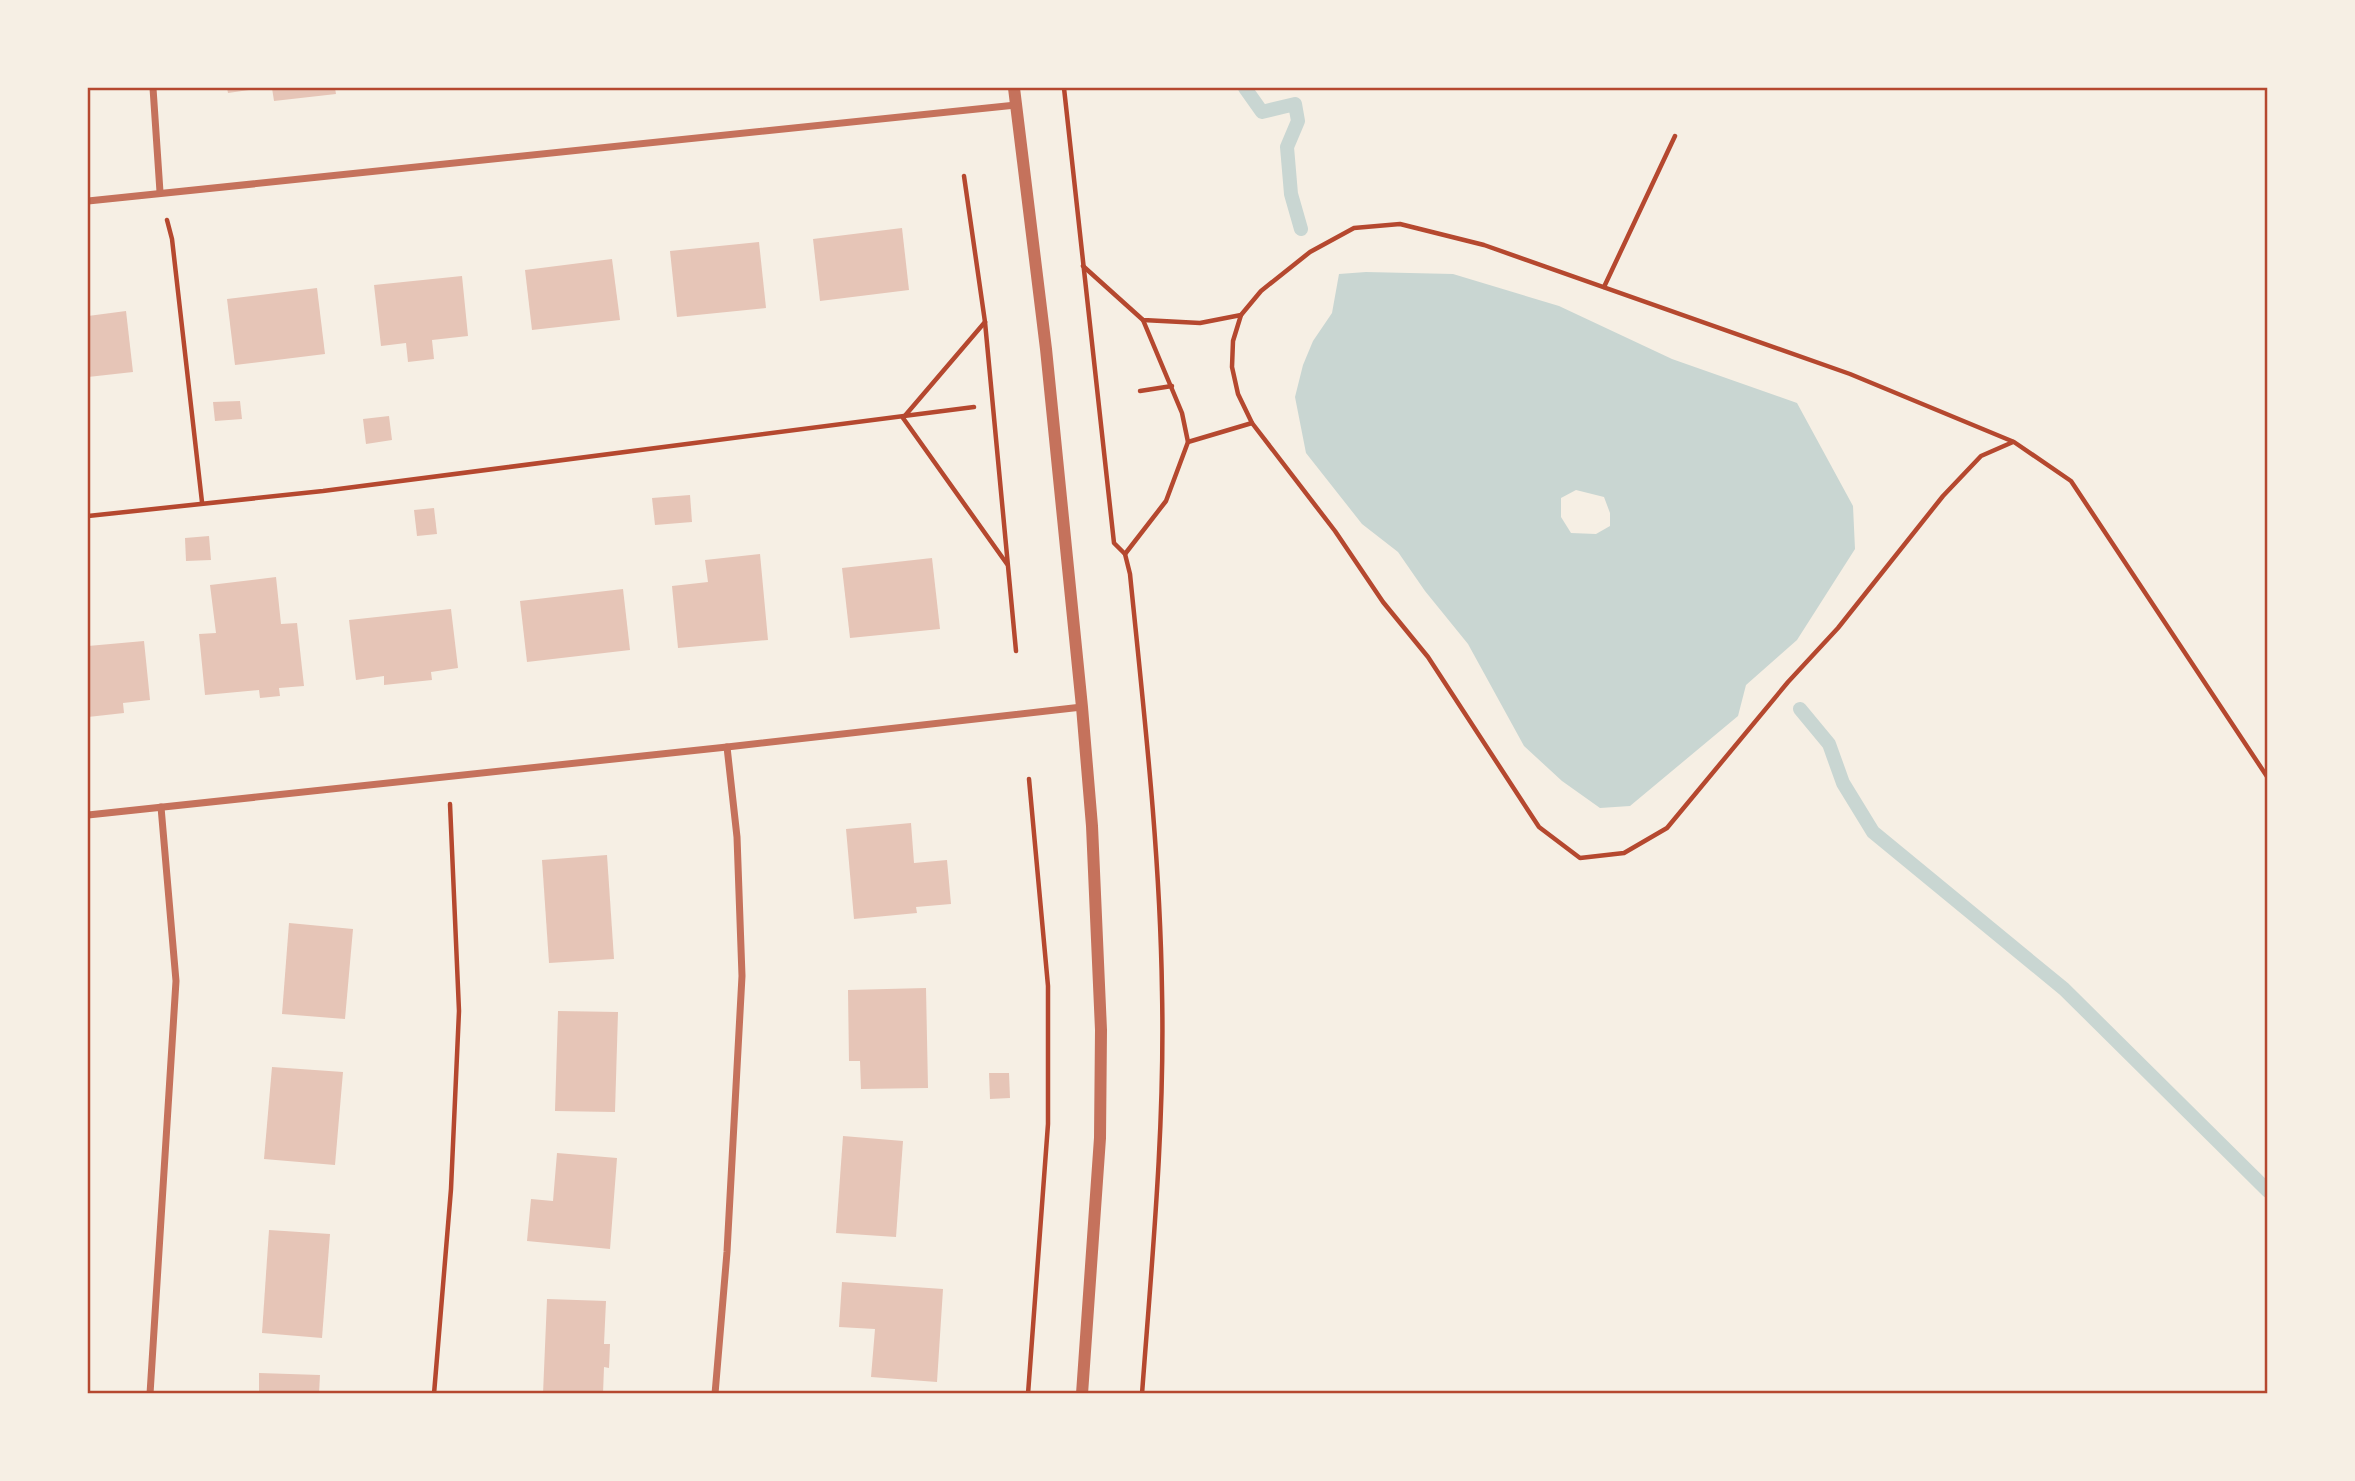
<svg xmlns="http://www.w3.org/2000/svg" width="2355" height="1481" font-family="Rubik,sans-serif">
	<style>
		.water { fill: #c9d6d2; fill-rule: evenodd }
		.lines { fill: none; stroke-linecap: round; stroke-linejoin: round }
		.stream { stroke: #c9d6d2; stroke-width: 14 }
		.building { fill: #e6c5b7 }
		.path { stroke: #b5482f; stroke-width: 4.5 }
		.minor { stroke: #c5725c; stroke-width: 7 }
		.tertiary { stroke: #c5725c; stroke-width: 12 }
		.neatline { fill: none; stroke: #b5482f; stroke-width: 2.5 }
	</style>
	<rect width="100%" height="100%" fill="#f6efe4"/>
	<path class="water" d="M1366,272l87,2 106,32 113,53 125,44 56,103 2,43 -58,91 -51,45 -8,31 -108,90 -30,2 -38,-27 -38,-35 -56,-102 -43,-53 -27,-39 -36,-28 -56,-71 -11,-56 8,-32 10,-24 19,-28 7,-39zM1576,490l28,7 6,16v13l-14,8 -25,-1 -10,-16v-19z"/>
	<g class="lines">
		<g class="stream">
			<path d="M1245,88l17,24 33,-8 3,17 -11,26 4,47 10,35"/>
			<path d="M1800,709l29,35 14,39 30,49 191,157 204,202"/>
		</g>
	</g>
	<g class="building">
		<path d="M227,88h29v1l-28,4z"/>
		<path d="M272,88h63l1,6 -62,7z"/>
		<path d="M902,228l7,62 -89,11 -7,-62z"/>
		<path d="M759,242l7,66 -89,9 -7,-66z"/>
		<path d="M612,259l8,61 -88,10 -7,-60z"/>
		<path d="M462,276l6,60 -36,4 2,19 -26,3 -2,-19 -25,3 -7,-61z"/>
		<path d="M317,288l8,66 -90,11 -8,-66z"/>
		<path d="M126,311l7,61 -45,5v-61z"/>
		<path d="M240,401l2,18 -27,2 -2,-19z"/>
		<path d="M389,416l3,24 -26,4 -3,-25z"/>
		<path d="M690,495l2,27 -37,3 -3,-27z"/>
		<path d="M434,508l3,26 -20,2 -3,-26z"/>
		<path d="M209,536l2,24 -25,1 -1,-23z"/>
		<path d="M760,554l8,86 -90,8 -6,-62 36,-4 -3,-22z"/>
		<path d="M932,558l8,71 -90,9 -8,-70z"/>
		<path d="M276,577l5,47 16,-1 7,63 -25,2 1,8 -20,2 -1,-8 -54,5 -6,-61 17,-1 -6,-48z"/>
		<path d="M623,589l7,61 -103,12 -7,-61z"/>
		<path d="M451,609l7,59 -27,4 1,8 -48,5v-9l-28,4 -7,-60z"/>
		<path d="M144,641l6,59 -27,3 1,10 -36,4v-71z"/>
		<path d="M911,823l3,40 33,-3 4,44 -35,3 1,6 -63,6 -8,-90z"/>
		<path d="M607,855l7,104 -65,4 -7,-103z"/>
		<path d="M289,923l64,6 -8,90 -63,-5z"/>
		<path d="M926,988l2,100 -67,1 -1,-28h-11l-1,-71z"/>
		<path d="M558,1011l60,1 -3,100 -60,-1z"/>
		<path d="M272,1067l71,5 -8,93 -71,-6z"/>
		<path d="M989,1073h20l1,25 -20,1z"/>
		<path d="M843,1136l60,5 -7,96 -60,-4z"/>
		<path d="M557,1153l60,5 -7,91 -83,-8 4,-42 22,2z"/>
		<path d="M269,1230l61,4 -8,104 -60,-5z"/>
		<path d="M842,1282l101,7 -6,93 -66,-5 4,-48 -36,-2z"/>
		<path d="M547,1299l59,2 -2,43h6l-1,24 -5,-1 -1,27h-60z"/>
		<path d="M259,1373l61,2 -1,19h-60z"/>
	</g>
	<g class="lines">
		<g class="path">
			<path d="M1064,88l50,455 11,11 5,20c14,139 30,277 32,417 3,135 -10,269 -20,403"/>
			<path d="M964,176l21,146 31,329"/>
			<path d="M167,220l5,19 30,263"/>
			<path d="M1083,266l60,54 57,3 41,-8 20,-24 49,-39 44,-24 46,-4 84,21 366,129 164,68 57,39 197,297"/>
			<path d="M1604,287l71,-151"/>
			<path d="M1241,315l-8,26 -1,26 6,27 14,29 83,108 48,71 45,55 111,170 41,31 44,-5 43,-25 121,-146 50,-54 105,-132 38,-40 32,-14"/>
			<path d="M985,322l-82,96 104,146"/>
			<path d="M1140,391l32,-5"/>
			<path d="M1188,442l64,-19"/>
			<path d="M88,516l235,-25 651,-84"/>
			<path d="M1125,554l41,-53 22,-59 -6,-29 -39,-93"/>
			<path d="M434,1394l17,-205 8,-178 -9,-207"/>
			<path d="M1028,1394l20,-270v-138l-19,-207"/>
		</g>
		<g class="minor">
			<path d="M153,88l7,104"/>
			<path d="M88,201l928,-96"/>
			<path d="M88,815l639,-68 355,-40"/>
			<path d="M150,1394l26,-413 -15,-174"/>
			<path d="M715,1394l12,-142 15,-276 -5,-139 -10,-90"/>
		</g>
		<path class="tertiary" d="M1014,88l32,261 36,358 10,119 9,204 -1,108 -18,256"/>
	</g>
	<rect width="2355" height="1481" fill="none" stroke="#f6efe4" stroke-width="178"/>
	<rect x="89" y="89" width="2177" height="1303" class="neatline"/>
</svg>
